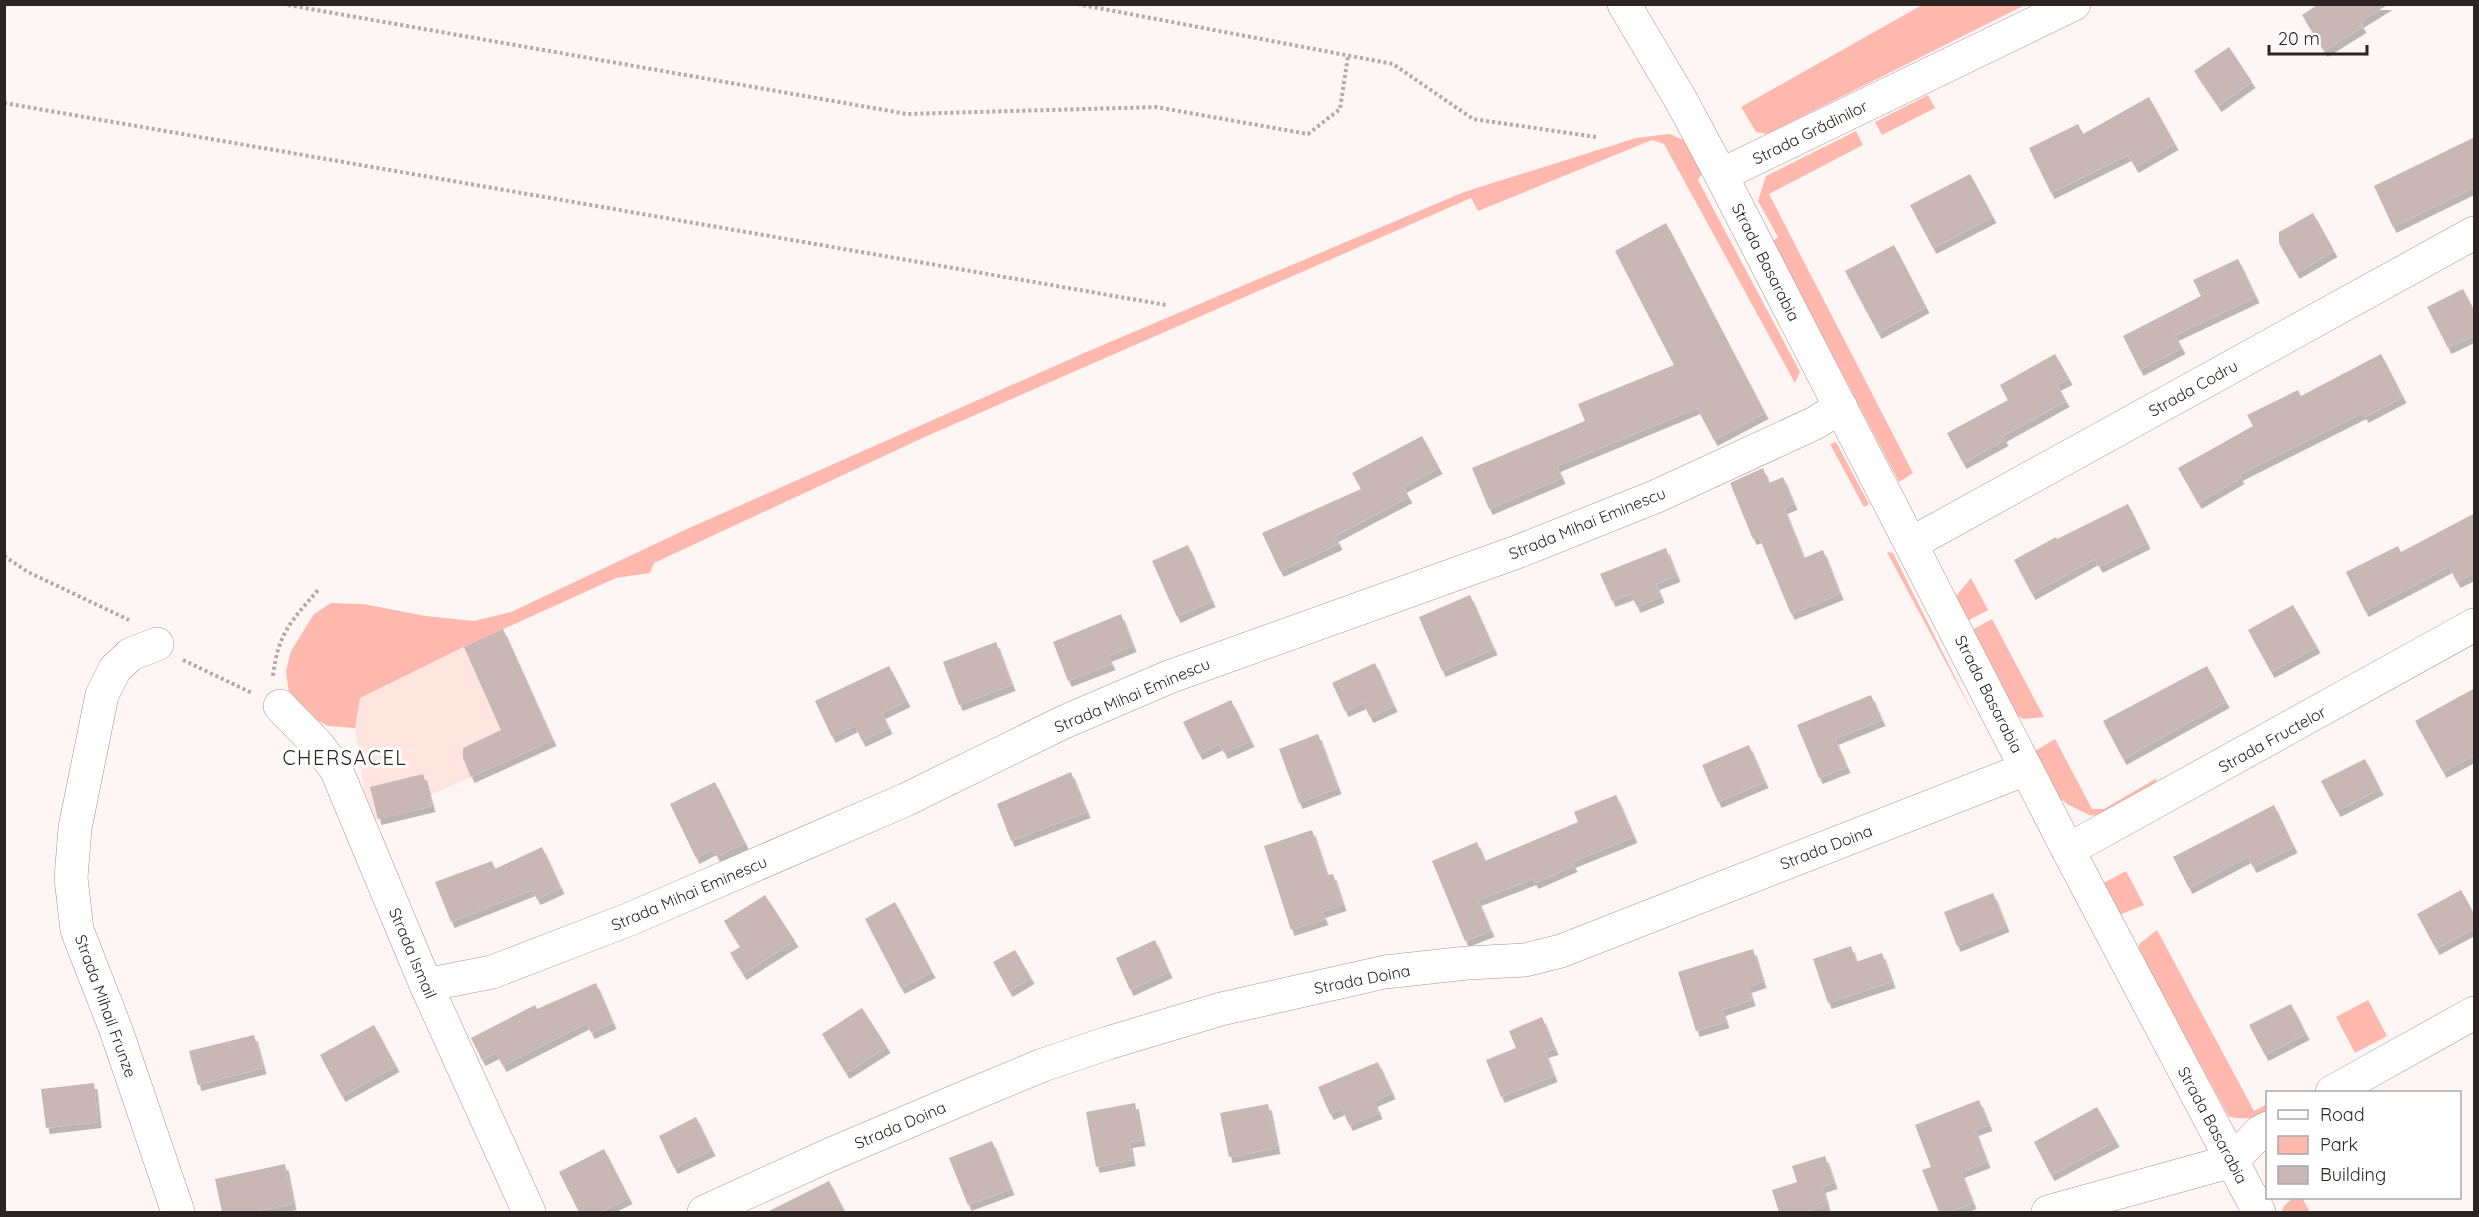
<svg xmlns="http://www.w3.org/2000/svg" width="2479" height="1217" font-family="Quicksand,sans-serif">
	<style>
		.built { fill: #ffe4e0 }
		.green { fill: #ffb8ad }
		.building { fill: #c8b7b4; filter: url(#shadow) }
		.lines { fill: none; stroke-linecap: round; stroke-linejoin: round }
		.minor-casing { stroke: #a59492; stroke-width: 34 }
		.path { stroke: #b2abaa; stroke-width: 4; stroke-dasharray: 3 3; stroke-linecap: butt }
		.minor { stroke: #fff; stroke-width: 33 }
		.labels { text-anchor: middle; stroke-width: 6; stroke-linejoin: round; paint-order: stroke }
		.street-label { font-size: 16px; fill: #2b2423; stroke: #fff }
		.quarter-label { font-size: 20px; letter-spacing: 1.5px; fill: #2b2423; stroke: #fff }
	</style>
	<defs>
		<filter id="shadow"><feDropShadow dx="3.5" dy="6" stdDeviation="0" flood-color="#0004"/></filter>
	</defs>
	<rect width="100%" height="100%" fill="#fef6f5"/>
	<path class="built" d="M503,629l50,111 -124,56 3,10 -59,15 -7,-16 -11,-77 5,-30z"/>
	<g class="green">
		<path d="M1922,5h103l-258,129 -11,-2 -15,-25z"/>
		<path d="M1928,95l7,13 -53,27 -7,-13z"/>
		<path d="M1856,131l7,14 -94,49 144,279 -14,9 -126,-241 5,-4 -20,-36 8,-25z"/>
		<path d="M1670,134l18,8 15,30 -5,8 102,192 -5,11 -131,-239 -12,-4 -174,71 -7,-13 -544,238 -273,127 -4,10 -34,5 -152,69 -104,51 -5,30 -27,-2 -26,-14 -13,-18 -3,-23 5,-20 23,-37 17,-11 32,1 63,12 48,5 37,-9 176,-83 397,-176 380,-161 172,-54z"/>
		<path d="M1836,442l33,62 -5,3 -34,-63z"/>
		<path d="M1887,552l6,1 83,166z"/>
		<path d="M1971,578l17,32 -21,11 -11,-25z"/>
		<path d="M1992,619l52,98 -21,2 -10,-6 -41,-83z"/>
		<path d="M2055,739l37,70h12l53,-31 -3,11 -54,27 -11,-1 -22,-11 -25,-20 -7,-33z"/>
		<path d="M2126,871l18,34 -25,10 -17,-31z"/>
		<path d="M2157,930l97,181 13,-7v7c-12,9 -24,8 -38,6l-90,-166v-7z"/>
		<path d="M2368,1000l19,36 -32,17 -19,-36z"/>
		<path d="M2293,1198h9l8,14h-28l2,-6z"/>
	</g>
	<g class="building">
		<path d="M2319,4h70l-29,18 3,5 -39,24 -22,-36z"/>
		<path d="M2229,47l23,35 -34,24 -24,-35z"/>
		<path d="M2149,97l26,47 -40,23 -7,-12 -77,38 -22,-45 49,-24 5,10z"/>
		<path d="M2475,137v50l-82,40 -19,-41z"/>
		<path d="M1970,174l23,43 -60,31 -23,-43z"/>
		<path d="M2313,213l21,38 -38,22 -17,-30v-11z"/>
		<path d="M1666,223l99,190 -51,27 -17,-32 -140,58 5,12 -73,31 -17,-41 113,-47 -7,-17 96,-39 -59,-114z"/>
		<path d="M1894,245l32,62 -48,26 -33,-62z"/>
		<path d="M2238,259l18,38 -81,38 7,13 -42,22 -17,-34 78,-40 -8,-16z"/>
		<path d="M2463,289l12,24v22l-27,13 -21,-41z"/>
		<path d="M2055,354l14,25 -12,6 9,16 -63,35 2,4 -42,23 -16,-30 61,-33 -8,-15z"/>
		<path d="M2381,354l22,43 -38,20 -2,-4 -124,62 2,3 -43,25 -20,-35 75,-42 -6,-11 51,-25 3,6z"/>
		<path d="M1422,436l17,32 -36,19 6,10 -74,39 4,8 -59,27 -18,-38 99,-44 -9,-16z"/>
		<path d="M1763,468l6,15 14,-6 11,27 -10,4 20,50 19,-8 17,44 -49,20 -32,-77 -6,2 -23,-56z"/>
		<path d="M2128,504l19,39 -48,24 -4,-8 -63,35 -18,-34 42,-23 1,2z"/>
		<path d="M2475,513v60l-18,9 -8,-15 -84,44 -19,-39 52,-26 3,6z"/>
		<path d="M1188,545l24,56 -35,16 -25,-56z"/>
		<path d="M1666,548l11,28 -21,8 5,13 -24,10 -6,-13 -19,7 -12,-27z"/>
		<path d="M1470,595l24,54 -52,22 -23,-54z"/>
		<path d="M2293,605l24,42 -46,25 -23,-42z"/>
		<path d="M1121,614l12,32 -25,10 4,8 -44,17 -15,-39z"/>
		<path d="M503,629l50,111 -82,37 -8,-19v-10l38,-18 -37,-83z"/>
		<path d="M996,642l16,43 -53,20 -16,-43z"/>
		<path d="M1375,663l19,43 -24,11 -7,-14 -18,8 -13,-28z"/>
		<path d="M889,666l18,35 -25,12 7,15 -27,13 -7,-15 -23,11 -17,-36z"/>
		<path d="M2207,666l19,36 -103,57 -20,-38z"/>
		<path d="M2475,688v67l-32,17 -28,-51z"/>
		<path d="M1871,695l11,25 -47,19 12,28 -28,11 -22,-53z"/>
		<path d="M1231,700l20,41 -27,12 -4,-9 -21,10 -16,-32z"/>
		<path d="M1318,734l20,54 -39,15 -20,-54z"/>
		<path d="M1749,745l16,37 -47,20 -16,-37z"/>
		<path d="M2365,759l15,30 -43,22 -16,-30z"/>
		<path d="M1071,772l16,40 -76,29 -14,-37z"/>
		<path d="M423,774l9,32 -54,13 -8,-32z"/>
		<path d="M715,782l30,61 -28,14 -4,-8 -17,9 -26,-54z"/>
		<path d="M1616,795l18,42 -62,25 2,4 -39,17 -2,-4 -55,21 13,31 -26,10 -33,-80 45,-19 8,19 93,-39 -4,-10z"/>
		<path d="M2274,805l20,42 -41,20 -5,-10 -59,31 -16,-31z"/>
		<path d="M1312,830l15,45 6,-1 10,31 -21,7 3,7 -34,11 -27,-84z"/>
		<path d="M542,847l19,41 -24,11 -5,-9 -81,32 -16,-40 57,-21 3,8z"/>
		<path d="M2461,890l14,26v12l-39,21 -19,-35z"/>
		<path d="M1993,893l13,33 -49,20 -13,-34z"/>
		<path d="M765,895l30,46 -52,33 -13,-21 10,-6 -16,-26z"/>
		<path d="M895,902l37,70 -31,16 -36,-69z"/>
		<path d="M1155,940l14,32 -39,18 -14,-32z"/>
		<path d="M1851,946l5,16 26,-9 10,29 -64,21 -15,-44z"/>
		<path d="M1753,949l10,33 -15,5 4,13 -30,10 4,12 -30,9 -18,-59z"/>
		<path d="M1015,950l16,28 -22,13 -16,-29z"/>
		<path d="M596,983l17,40 -22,10 -4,-10 -84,43 -7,-13 -14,7 -11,-22 64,-33 2,4z"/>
		<path d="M2291,1004l15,30 -41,21 -16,-30z"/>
		<path d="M862,1008l25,39 -41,26 -24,-39z"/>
		<path d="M1542,1017l13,32 -10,3 9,24 -53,21 -15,-37 30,-12 -7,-17z"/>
		<path d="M374,1025l22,41 -54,30 -22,-41z"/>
		<path d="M254,1035l9,33 -65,17 -9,-34z"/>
		<path d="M1378,1062l14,31 -18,8 5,12 -30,12 -7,-16 -12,5 -12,-27z"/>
		<path d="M94,1083l4,39 -52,6 -5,-39z"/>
		<path d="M1979,1100l10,25 -14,5 12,32 -26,10 12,31 -23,9h-11l-17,-42 9,-3 -16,-42z"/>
		<path d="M1135,1103l7,37 -13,2 3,18 -36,7 -10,-55z"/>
		<path d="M1268,1104l9,44 -48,9 -9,-44z"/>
		<path d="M2097,1107l19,34 -65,34 -17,-33z"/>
		<path d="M696,1117l16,33 -38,18 -15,-32z"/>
		<path d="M992,1141l19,48 -43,16 -19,-47z"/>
		<path d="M604,1149l25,49 -28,14h-22l-20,-40z"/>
		<path d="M1825,1156l9,27 -12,4 5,18 -23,7h-25l-7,-22 25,-8 -5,-16z"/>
		<path d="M285,1164l8,40 -40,8h-31l-7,-33z"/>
		<path d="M829,1181l16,31h-78z"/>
	</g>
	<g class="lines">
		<defs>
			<g id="minor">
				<path d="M1624,4l58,98 39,73 347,675 191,362"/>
				<path d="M1721,175l353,-171"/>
				<path d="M1912,543l562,-310"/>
				<path d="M157,644l-26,10 -16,15 -13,26 -27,133 -4,50 6,52 39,100 62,182"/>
				<path d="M280,706l37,38 19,25 90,216 103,227"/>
				<path d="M2068,850l406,-225"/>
				<path d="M426,985l66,-13 138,-53 275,-119 159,-78 105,-45 348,-125 140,-56 158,-73 26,-16"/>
				<path d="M2332,1092l142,-79"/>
				<path d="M704,1212l123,-56 146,-62 70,-29 65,-22 113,-34 164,-37 82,-9 58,-3 36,-9 465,-182"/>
				<path d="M2048,1212l184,-51 28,-29 8,-4"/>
			</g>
		</defs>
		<use href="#minor" class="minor-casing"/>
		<g class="path">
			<path d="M282,4l625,110 249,-7 152,27 32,-25 8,-53"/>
			<path d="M1077,4l316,60 80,55 123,18"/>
			<path d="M4,103l1162,202"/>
			<path d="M4,556l24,16 101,48"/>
			<path d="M183,660l69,33"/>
			<path d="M273,676c5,-43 19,-56 46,-87"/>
		</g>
		<use href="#minor" class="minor"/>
	</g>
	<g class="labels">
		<g class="street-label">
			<text transform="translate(1810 132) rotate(-26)" y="6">Strada Grădinilor</text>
			<text transform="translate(1766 262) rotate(63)" y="6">Strada Basarabia</text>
			<text transform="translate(2193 388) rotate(-29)" y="6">Strada Codru</text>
			<text transform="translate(1587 523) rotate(-22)" y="6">Strada Mihai Eminescu</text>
			<text transform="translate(1989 694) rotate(63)" y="6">Strada Basarabia</text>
			<text transform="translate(1132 695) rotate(-23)" y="6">Strada Mihai Eminescu</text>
			<text transform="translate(2272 739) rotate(-29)" y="6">Strada Fructelor</text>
			<text transform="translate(1826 847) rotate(-21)" y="6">Strada Doina</text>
			<text transform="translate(689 893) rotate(-23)" y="6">Strada Mihai Eminescu</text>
			<text transform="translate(413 953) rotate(67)" y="6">Strada Ismail</text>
			<text transform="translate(1362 979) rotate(-11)" y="6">Strada Doina</text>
			<text transform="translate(106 1006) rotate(70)" y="6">Strada Mihail Frunze</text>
			<text transform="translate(900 1125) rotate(-23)" y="6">Strada Doina</text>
			<text transform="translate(2213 1125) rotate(62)" y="6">Strada Basarabia</text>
		</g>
		<g class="quarter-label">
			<text x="345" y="765">CHERSACEL</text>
		</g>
	</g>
	<rect width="2479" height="1217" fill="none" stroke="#2b2423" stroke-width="12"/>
	<rect x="2266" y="1091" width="195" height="108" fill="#ffffff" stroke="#aaa7a7" stroke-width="1.5"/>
	<rect x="2278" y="1110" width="30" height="9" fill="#ffffff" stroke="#aaa7a7" stroke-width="1.5"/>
	<text x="2320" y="1121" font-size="18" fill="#2b2423">Road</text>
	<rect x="2278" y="1136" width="30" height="18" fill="#ffb8ad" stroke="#aaa7a7" stroke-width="1.5"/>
	<text x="2320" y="1151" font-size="18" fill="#2b2423">Park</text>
	<rect x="2278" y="1166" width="30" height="18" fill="#c8b7b4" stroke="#aaa7a7" stroke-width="1.5"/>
	<text x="2320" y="1181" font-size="18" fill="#2b2423">Building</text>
	<path d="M2269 45v9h98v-9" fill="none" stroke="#2b2423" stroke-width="3"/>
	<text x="2278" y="45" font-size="18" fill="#2b2423" stroke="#ffffff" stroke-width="4.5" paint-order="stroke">20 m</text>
</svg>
